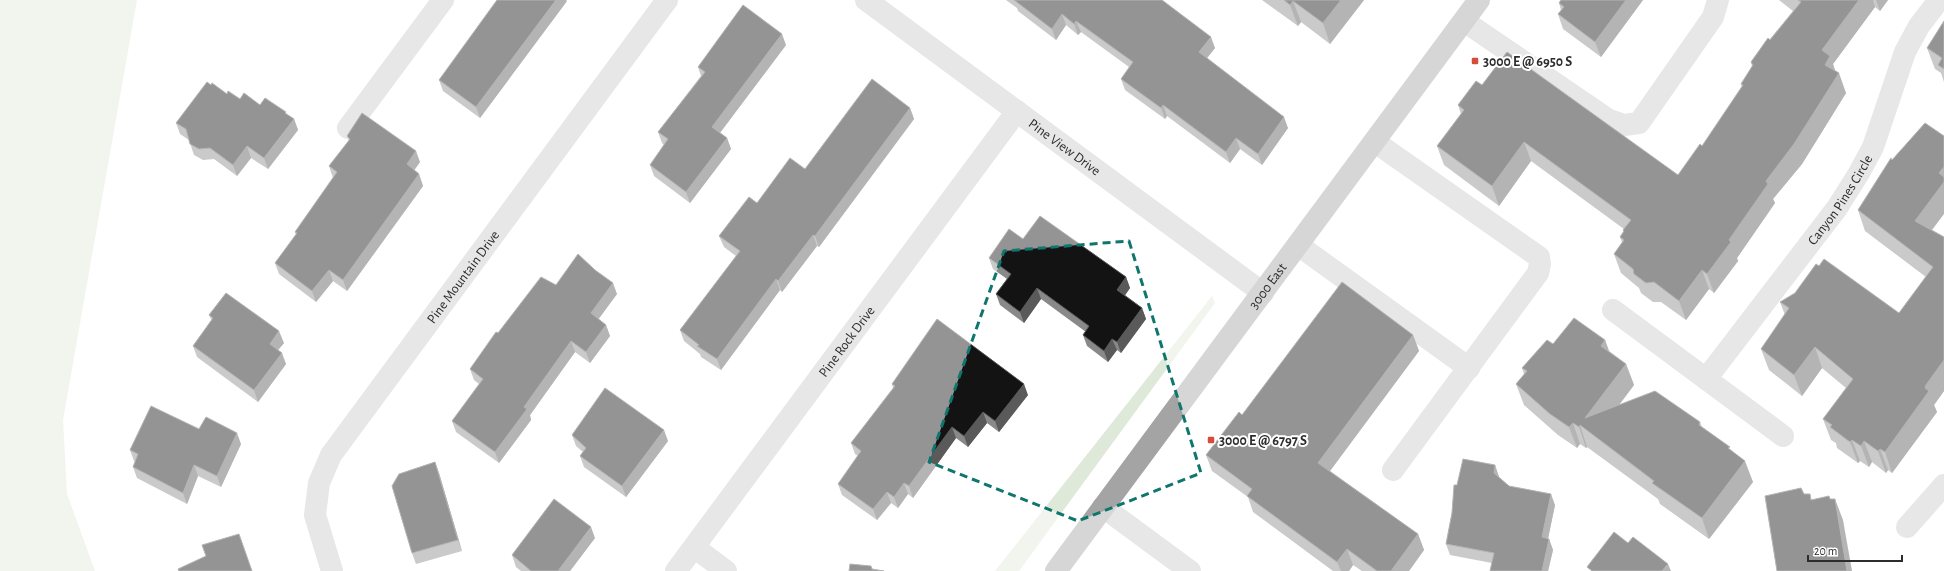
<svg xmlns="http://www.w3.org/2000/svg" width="1944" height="571" font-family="'Alegreya Sans',sans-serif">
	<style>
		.green { fill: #dfe9da }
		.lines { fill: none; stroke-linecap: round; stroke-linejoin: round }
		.minor { stroke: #c9c9c9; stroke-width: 22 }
		.major { stroke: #a4a4a4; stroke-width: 22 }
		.wall { fill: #898989 }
		.shaded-wall { fill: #5a5a5a }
		.building { fill: #131313; stroke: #5a5a5a }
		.marked { fill: none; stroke: #0f766e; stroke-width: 3; stroke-dasharray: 8 5; stroke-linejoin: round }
		.poi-dot { fill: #d74b3a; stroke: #fff; stroke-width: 1.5 }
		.labels { text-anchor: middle; stroke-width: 4; stroke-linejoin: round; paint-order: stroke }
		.poi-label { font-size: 14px; font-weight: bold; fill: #2c2c2c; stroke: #fff; text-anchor: start }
		.street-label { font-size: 14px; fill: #2c2c2c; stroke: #fff }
	</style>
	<rect width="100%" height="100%" fill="#fff"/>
	<g class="green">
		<path d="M0,0h137l-74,420 4,74 28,77h-95z"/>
		<path d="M1212,296l3,7 -196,268h-24z"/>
	</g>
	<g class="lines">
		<g class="minor">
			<path id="s1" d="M866,0l397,293"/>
			<path d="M1464,21l145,99 15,5 15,-2 74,-106 5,-17"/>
			<path d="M348,128l95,-128"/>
			<path d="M1375,142l164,115 1,7 -2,9 -145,197"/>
			<path d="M1298,245l171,123"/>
			<path d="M1613,310l170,126"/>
			<path id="s2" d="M1706,379l131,-171 22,-35 14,-26 32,-95 14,-26 20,-26"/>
			<path d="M1103,507l87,64"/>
			<path d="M1907,527l37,-42"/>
			<path d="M694,547l32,24"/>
			<path id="s3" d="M332,571l-17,-56 4,-32 12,-28 336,-455"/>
			<path id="s4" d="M676,571l341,-460"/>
		</g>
		<path class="major" id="s5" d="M1056,571l423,-571"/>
	</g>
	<g class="wall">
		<path d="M1006,0h156l53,48 -8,10 81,70 -26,37 -22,-16 -10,14 -63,-47 -2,3 -40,-29 -4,-11 8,-12 -48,-35 -3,3 -12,-10 -10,15 -38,-29 -1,-3z"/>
		<path d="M1262,0h102l-34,44 -29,-22 -3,4z"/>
		<path d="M1561,0h82l-42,57 -38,-28 -5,-15 3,-4 -2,-7z"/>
		<path d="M1779,0h109l-8,11 -5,-4 -42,57 2,7 11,22 -44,71 -29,35 2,4 -38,55 1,3 -24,32 -5,-4 -23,31 -25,-18h-8l-12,-9 -2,-5 -18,-15 -7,-19 8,-12 -2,-5 4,-5 -1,-2 1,-1 -93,-68 -32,45 -55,-41 -7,-19 24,-32 -3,-9 24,-20 196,90 24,-29 40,-59 -1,-3 11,-18 -1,-4 42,-51z"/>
		<path d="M567,1l-87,117 -37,-27 -4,-11z"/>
		<path d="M1944,21v61l-3,-9 -6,-4 -8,-21z"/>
		<path d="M786,45l-66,88 7,5 4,11 -41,54 -36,-27 -4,-11 14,-20 -2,-2 -4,-11 43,-56 -3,-9z"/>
		<path d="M211,85l16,9 61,21 6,4 4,11 -30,39 -17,-11 -14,18 -23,-17 -11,1 -9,-5 -5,-15 -9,-6 -4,-11z"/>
		<path d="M910,108l4,11 -95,128 -2,-1 -35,46 -2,-2 -59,80 -20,-13 -1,-3 -16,-13 -4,-11 56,-74 -12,-9 -5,-11 38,-33 48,-34z"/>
		<path d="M347,136l73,26 -6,8 5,4 4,12 -76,105 -14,-10 -17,21 -37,-28 -4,-11 21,-28 -1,-3 38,-54 -4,-12 20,-25z"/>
		<path d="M1858,210l74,20 12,7v154l-10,14 3,7 -45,61 -4,-3 -2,3 -14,-11 -3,5 -9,-6 -2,2 -21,-15 -1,-5 -5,-3 -8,-21 23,-31 -24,-20 -20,28 -33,-26 -8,-21 24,-34 -5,-13 119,11 27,-36 -61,-46z"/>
		<path d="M1023,239l103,38 4,11 -5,7 17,13 4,11 -25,34 -4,-3 -9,12 -21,-16 -4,-11 3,-3 -45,-33 -17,24 -24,-18 -4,-11 11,-15 -14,-10 -4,-11z"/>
		<path d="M595,270l22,24 -19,25 8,6 4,11 -20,27 -15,-11 -45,63 1,5 -32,43 -43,-31 -4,-11 27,-37 -5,-4 -4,-11 28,-36 58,-48z"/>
		<path d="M209,315l75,28 -6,7 8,14 -28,38 -61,-45 -4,-11 19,-25z"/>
		<path d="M1413,335l6,16 -89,120 88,63 6,16 -15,21h-47l-9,-6 -4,6h-16l-80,-59 -5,-15 -36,-26 -6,-16 36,-40z"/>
		<path d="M1605,340l4,11 17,13 8,21 -15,20 81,17 2,5 29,23 22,32 -44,57 -49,-35 -2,-5 -71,-52 -1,1 -6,-4 -3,4 -19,-13 -34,-30 -8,-21 8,-10 -2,-6 31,-24z"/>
		<path d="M892,384l136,11 -29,37 -12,-9 -19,24 -12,-9 -43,60 -5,-4 -10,14 -7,-5 -14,17 -35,-25 -4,-11 20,-28 -3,-2 -4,-11 42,-55z"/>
		<path d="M199,429l42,15 -20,43 -23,-11 -11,28 -50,-26 -4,-11 2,-5 -1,-1 -4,-11z"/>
		<path d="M572,435l96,6 -42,56 -42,-30 -4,-11 3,-4 -7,-6z"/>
		<path d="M435,462l4,11 23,78 -46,13 -4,-11z"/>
		<path d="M1495,465l4,12 10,9 46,19 -7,34h1l4,11 -5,21h-58l2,-8 -42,-8 -4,-11 11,-59z"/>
		<path d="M595,538l-25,33h-49l-5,-4 -4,-12z"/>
	</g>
	<g class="shaded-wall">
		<path d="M556,0h10l1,1 -87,117 -4,-11z"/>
		<path d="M1341,0h23l-34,44 -7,-21z"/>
		<path d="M1626,0h17l-42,57 -6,-15z"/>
		<path d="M1859,0h14l2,7 -42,57 4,12 -12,-11 -3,-15z"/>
		<path d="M1876,0h12l-8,11z"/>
		<path d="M1293,1l8,21 -3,4 -8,-21z"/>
		<path d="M1062,14l4,11 -10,15 -4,-11z"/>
		<path d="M1076,21l5,11 -3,3 -4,-11z"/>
		<path d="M782,34l4,11 -70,93 -4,-11z"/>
		<path d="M1211,37l4,11 -12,15 -4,-11z"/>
		<path d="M1839,73l7,20 -44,71 -29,35 2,4 -38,55 1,3 -24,32 -7,-19 59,-93z"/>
		<path d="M1163,105l4,11 -2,3 -4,-11z"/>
		<path d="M910,108l4,11 -95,128 -4,-11z"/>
		<path d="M1284,117l4,11 -26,37 -4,-11z"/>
		<path d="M294,119l4,11 -30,39 -4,-11z"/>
		<path d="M727,138l4,11 -41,54 -4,-11z"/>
		<path d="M1236,138l4,11 -10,14 -4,-11z"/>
		<path d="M1524,142l7,19 -32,45 -7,-20z"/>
		<path d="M247,146l4,12 -14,18 -4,-11z"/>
		<path d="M416,151l4,11 -9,13 -4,-11z"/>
		<path d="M1944,167v47l-21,28 -8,-21 24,-48z"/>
		<path d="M419,174l4,12 -76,105 -4,-11z"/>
		<path d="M813,235l4,11 -35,46 -4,-11z"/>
		<path d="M329,270l4,11 -17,21 -4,-11z"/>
		<path d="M1702,270l7,19 -23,31 -7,-19z"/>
		<path d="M1126,277l4,11 -9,13 -4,-11z"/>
		<path d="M776,279l4,11 -59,80 -4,-11z"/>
		<path d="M613,283l4,11 -22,30 -4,-11z"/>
		<path d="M1037,288l4,11 -17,24 -4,-11z"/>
		<path d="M1142,308l4,11 -25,34 -4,-11z"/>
		<path d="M606,325l4,11 -20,27 -4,-11z"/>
		<path d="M279,331l5,12 -10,12 -4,-11z"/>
		<path d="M1413,335l6,16 -95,128 -6,-16z"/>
		<path d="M1112,339l5,11 -9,12 -4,-11z"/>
		<path d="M1605,340l8,22 -12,-16z"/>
		<path d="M571,341l4,11 -45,63 1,5 -32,43 -4,-11 29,-45z"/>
		<path d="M1815,347l7,21 -20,28 -8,-21z"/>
		<path d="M282,353l4,11 -28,38 -4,-12z"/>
		<path d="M1944,360v31l-10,14 3,7 -45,61 -7,-21 40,-64 1,-3z"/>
		<path d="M1626,364l8,21 -39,52 -10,-19z"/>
		<path d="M1024,384l4,11 -29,37 -4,-11z"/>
		<path d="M983,412l4,11 -19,24 -4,-11z"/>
		<path d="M1573,423l7,21 -3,4 -8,-21z"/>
		<path d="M1580,425l7,22 -1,1 -7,-21z"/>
		<path d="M952,427l4,11 -43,60 -4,-12z"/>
		<path d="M664,430l4,11 -42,56 -4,-11z"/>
		<path d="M237,433l4,11 -20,43 -4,-11z"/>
		<path d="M1852,440l8,21 -2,2 -8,-21z"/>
		<path d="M1864,441l8,21 -3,5 -8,-21z"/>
		<path d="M1880,449l8,21 -2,3 -8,-22z"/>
		<path d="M1745,461l8,21 -44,57 -7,-21z"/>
		<path d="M435,462l4,11 23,78 -4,-11z"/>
		<path d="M194,465l4,11 -11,28 -4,-11z"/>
		<path d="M1495,465l4,12 -1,7 -4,-11z"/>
		<path d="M904,483l4,11 -10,14 -4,-11z"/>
		<path d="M887,492l4,11 -14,17 -4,-11z"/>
		<path d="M1551,494l4,11 -9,43 -4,-11z"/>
		<path d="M1835,499l8,21 9,51h-5z"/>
		<path d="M591,527l4,11 -25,33h-12z"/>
		<path d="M1418,534l6,16 -15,21h-18z"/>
		<path d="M1549,539l4,11 -5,21h-6z"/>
		<path d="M1347,549l6,16 -4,6h-8l-4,-9z"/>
		<path d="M1668,564l3,7h-9z"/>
	</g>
	<g class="building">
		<path d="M497,0h59l-80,107 -37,-27z"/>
		<path d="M1014,0h148l49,37 -12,15 85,65 -26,37 -22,-16 -10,14 -63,-47 -2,3 -40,-29 12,-17 -57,-41 -2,3 -12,-10 -10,15z"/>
		<path d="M1284,0h57l-18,23 -30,-22 -3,4z"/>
		<path d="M1561,0h65l-31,42 -37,-28 6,-7 -5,-4z"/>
		<path d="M1798,0h61l-37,50 8,6 -5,9 14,8 -45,71 -28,37 2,3 -39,56 2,2 -24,32 -5,-4 -23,31 -25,-19 -8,1 -12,-9 -1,-5 -19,-15 10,-14 -4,-3 4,-6 -1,-1 8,-10 -107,-78 -32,44 -55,-40 27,-36 -6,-5 18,-24 6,4 25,-33 171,123 22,-31 2,2 41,-61 -2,-1 12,-19 -2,-3 17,-24 2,2 31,-38z"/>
		<path d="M743,5l39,29 -70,93 15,11 -41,54 -36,-27 18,-26 -10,-7 47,-60 -7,-5z"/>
		<path d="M1944,21v48l-6,-4 4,-7 -15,-10z"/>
		<path d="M872,79l38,29 -95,128 -2,-1 -35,46 -2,-2 -59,80 -20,-13 2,-1 -19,-15 60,-79 -21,-15 30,-39 8,6 33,-45 15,11z"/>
		<path d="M207,82l4,3 1,-2 15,11 1,-3 12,8 4,-6 16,12 5,-7 21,14 -1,1 9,6 -30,39 -17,-12 -14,19 -23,-17 -11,1 -9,-5 -4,-15 -10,-6z"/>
		<path d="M362,113l54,38 -9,13 12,10 -76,106 -14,-10 -17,21 -37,-28 22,-30 -2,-1 42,-60 -8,-6 21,-27 -3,-3z"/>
		<path d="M1925,123l19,13v31l-5,6 5,4v5l-29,39 29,16v123l-18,25 -1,3 4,3 -44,61 -5,-3 -2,2 -14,-10 -3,5 -9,-6 -2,2 -20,-15 2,-2 -9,-6 30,-40 -38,-32 -21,28 -33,-26 28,-41 -9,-6 15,-9 21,-29 3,2 5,-7 75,54 34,-46 -75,-57 33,-52 1,2z"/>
		<path d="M1040,216l86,61 -9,13 25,18 -25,34 -5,-3 -8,12 -21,-16 6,-9 -52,-38 -17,24 -24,-18 15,-20 -22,-16 20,-29 14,10z"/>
		<path d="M578,254l17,16 18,13 -22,30 15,12 -20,27 -15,-11 -47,66 3,2 -32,43 -43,-31 31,-42 -13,-10 26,-37 2,1 43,-56 15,8z"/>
		<path d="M1342,282l71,53 -95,128 100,71 -27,37h-14l-30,-22 -10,13 -90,-66 5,-7 -46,-34 33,-43 3,3z"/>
		<path d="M226,293l53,38 -9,13 12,9 -28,37 -61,-44 20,-28 -4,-3z"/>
		<path d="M1574,318l31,22 -4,6 25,18 -41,54 70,-27 45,31 -1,3 31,22 -2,1 17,13 -43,57 -50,-35 2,-2 -74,-56 -1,2 -6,-4 -4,4 -19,-13 -34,-30 11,-13 -5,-3 25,-28 6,4z"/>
		<path d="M937,319l87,65 -29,37 -12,-9 -19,24 -12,-9 -43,59 -5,-3 -10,14 -7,-5 -14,17 -35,-25 23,-33 -10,-8 44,-57 -3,-2z"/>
		<path d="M605,388l59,42 -42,56 -42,-30 6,-8 -14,-13z"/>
		<path d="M151,406l48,23 7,-12 31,16 -20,43 -23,-11 -11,28 -50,-26 5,-13 -8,-4z"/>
		<path d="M1463,459l32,6 -1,8 15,13 42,8 -9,43 7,2 -7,32h-52l4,-18 -48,-9 6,-31 2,-28h3z"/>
		<path d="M435,462l23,78 -46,13 -20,-67 7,-12z"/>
		<path d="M1801,488l3,6h6l1,6 18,-4 1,3h5l12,72h-70l-12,-75z"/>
		<path d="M554,499l37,28 -33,44h-27l-19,-16z"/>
		<path d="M1614,532l14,11 5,-6 35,27 -6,7h-70l-5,-4z"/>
		<path d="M239,534l13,37h-73l-1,-2 28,-13 -4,-11z"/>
		<path d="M850,564l21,2 1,3 12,2h-35z"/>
	</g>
	<path d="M0 0H1944V571H0ZM1129,241l72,232 -123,48 -149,-59 75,-211z" fill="#fff" fill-opacity=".55" fill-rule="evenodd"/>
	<path class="marked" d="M1129,241l72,232 -123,48 -149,-59 75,-211z"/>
	<g class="poi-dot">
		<rect x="1471" y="57" width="8" height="8" rx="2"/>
		<rect x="1207" y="436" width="8" height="8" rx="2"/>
	</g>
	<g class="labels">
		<g class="poi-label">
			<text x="1483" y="66">3000 E @ 6950 S</text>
			<text x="1219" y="445">3000 E @ 6797 S</text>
		</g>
		<g class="street-label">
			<text dy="5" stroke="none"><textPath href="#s1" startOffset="247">Pine View Drive</textPath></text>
			<text dy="5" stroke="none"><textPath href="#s2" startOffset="224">Canyon Pines Circle</textPath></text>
			<text dy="5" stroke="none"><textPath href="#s3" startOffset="343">Pine Mountain Drive</textPath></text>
			<text dy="5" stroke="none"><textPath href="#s5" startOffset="355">3000 East</textPath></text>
			<text dy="5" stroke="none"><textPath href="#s4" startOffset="286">Pine Rock Drive</textPath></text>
		</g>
	</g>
	<path d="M1808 555v6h94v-6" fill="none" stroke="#2c2c2c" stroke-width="2"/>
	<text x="1814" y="555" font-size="12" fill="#2c2c2c" stroke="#ffffff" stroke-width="3" paint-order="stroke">20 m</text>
</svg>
